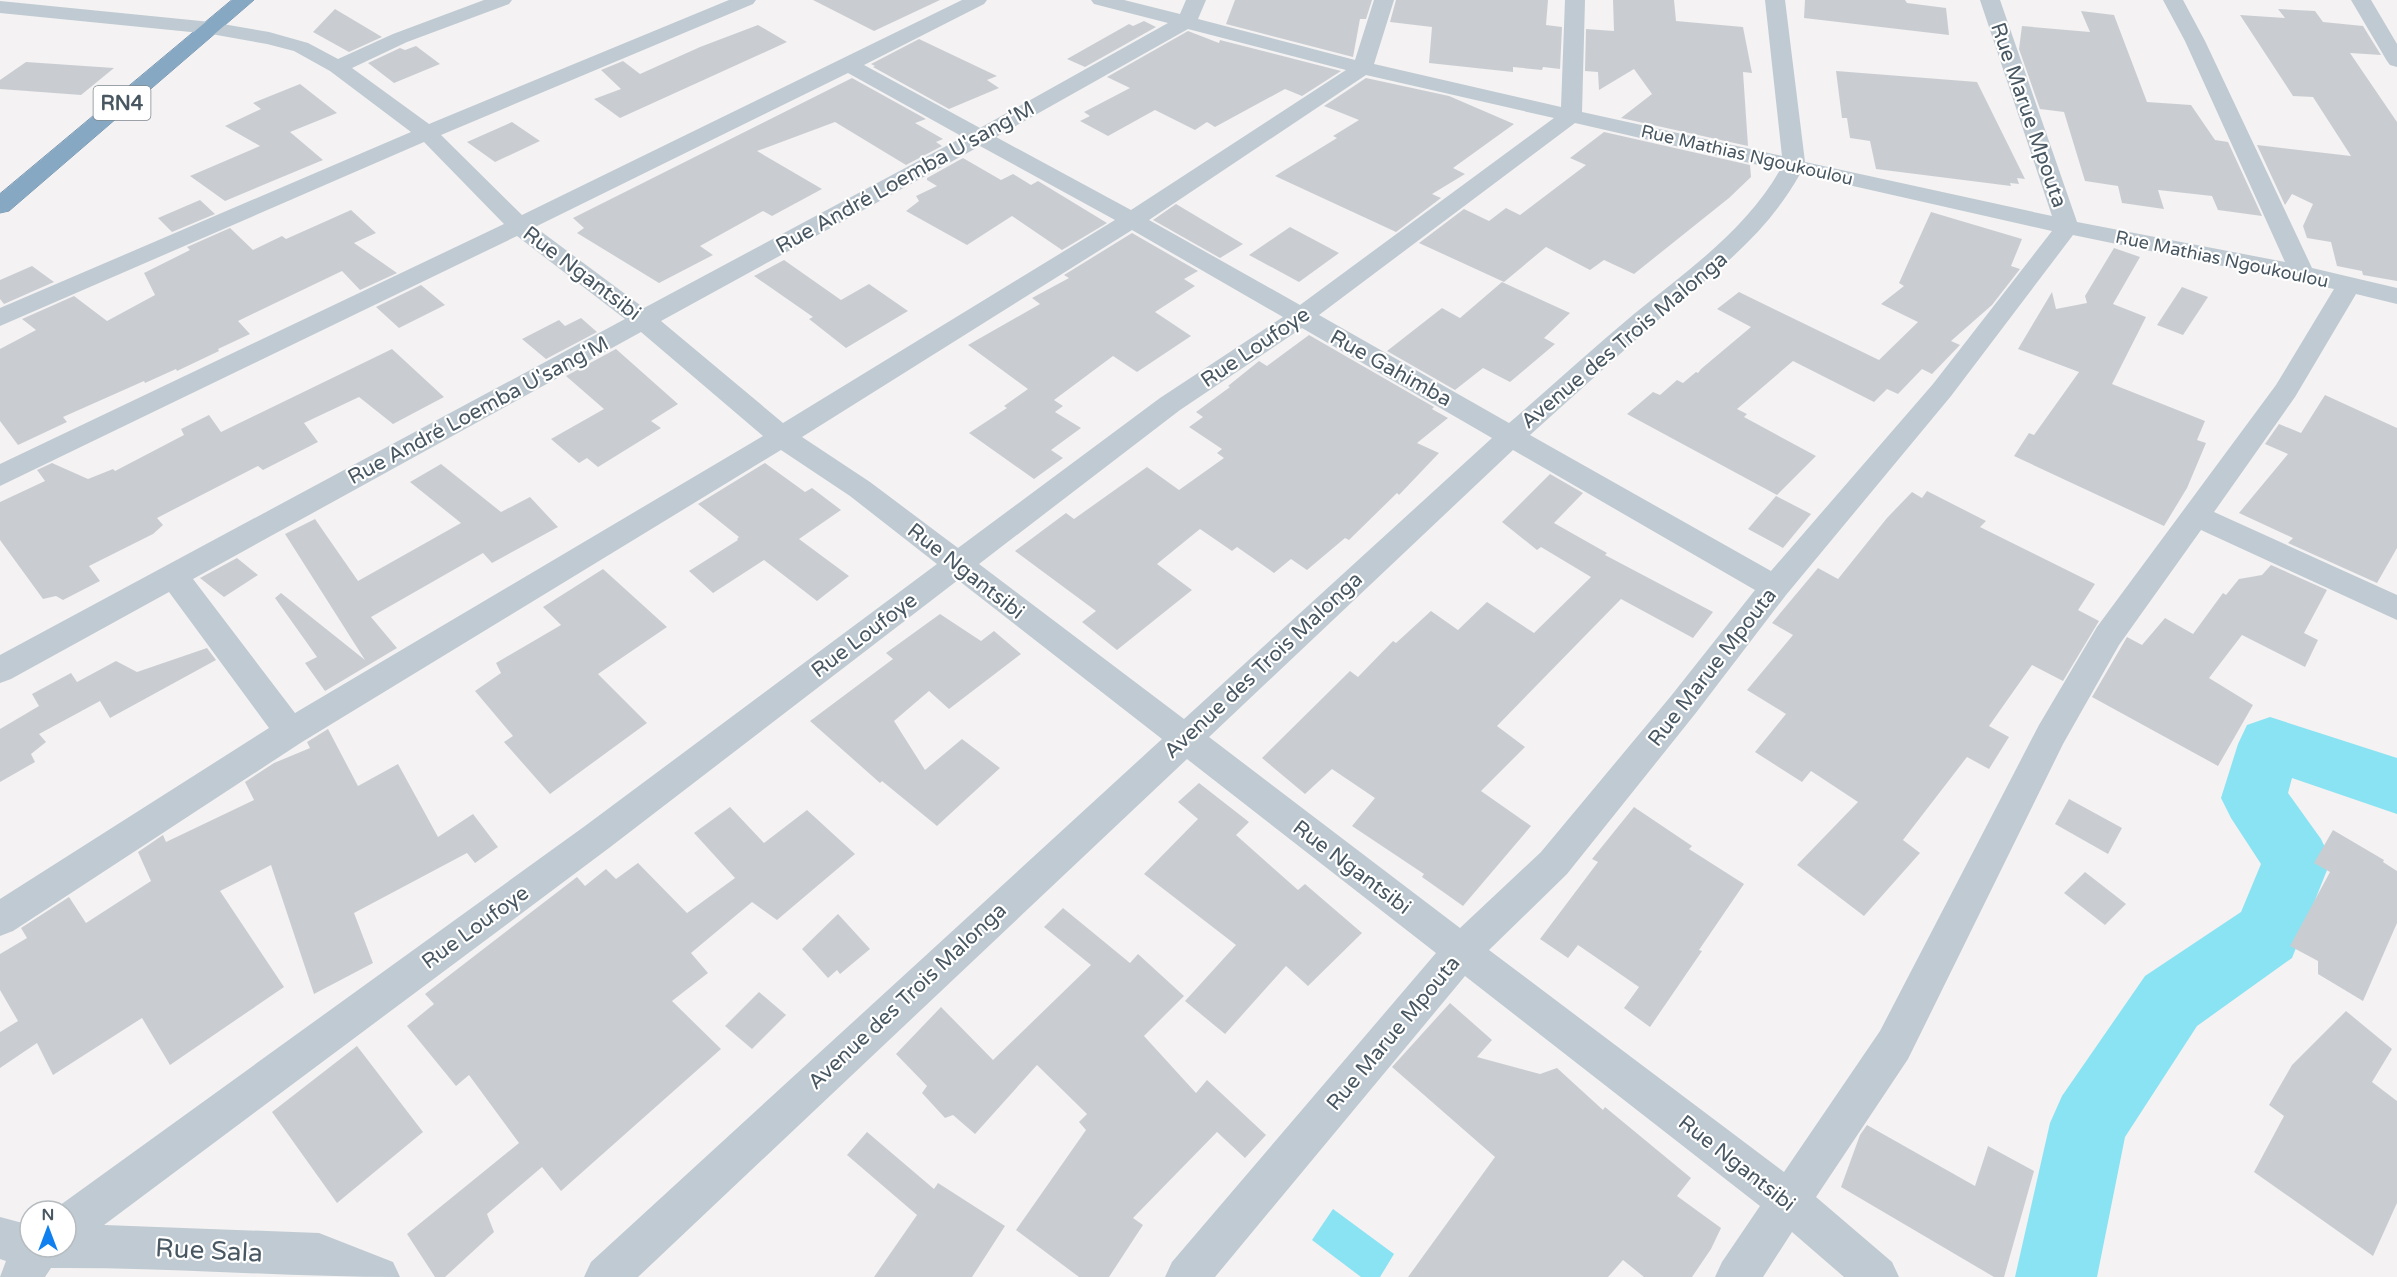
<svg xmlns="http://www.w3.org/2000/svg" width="2397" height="1277" font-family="'Varela Round',sans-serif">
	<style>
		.water { fill: #8ae3f2 }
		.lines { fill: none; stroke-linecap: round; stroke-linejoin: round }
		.river { fill: #8ae3f2; fill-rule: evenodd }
		.building { fill: #c9cdd2 }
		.highway-casing { stroke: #7293af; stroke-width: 1 }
		.street { fill: #bfcad2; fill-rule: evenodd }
		.highway { fill: #87a8c3; fill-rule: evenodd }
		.labels { text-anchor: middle; stroke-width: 4.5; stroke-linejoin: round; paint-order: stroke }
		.far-street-label { font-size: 18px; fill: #485761; stroke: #fff }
		.shield { fill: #fff; stroke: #7f8990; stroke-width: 1.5 }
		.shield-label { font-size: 20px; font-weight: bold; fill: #485761 }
		.street-label { font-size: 21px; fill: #485761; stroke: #fff }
		.near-street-label { font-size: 26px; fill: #485761; stroke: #fff }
	</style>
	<rect width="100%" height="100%" fill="#f4f2f2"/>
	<path class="water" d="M1333,1209l61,45 -14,23h-19l-49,-37z"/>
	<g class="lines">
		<path class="river" d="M2270,717l127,41v56l-105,-36 -4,15 33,46 10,21 -39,98 -95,68 -72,111 -28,140h-82l35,-154 12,-27 83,-120 96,-64 20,-48 -30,-46 -10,-20 17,-54 9,-19z"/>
	</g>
	<g class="building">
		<path d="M813,0h127l-66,31z"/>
		<path d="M1235,0h137l-6,19h-6l-7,38 -127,-33z"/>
		<path d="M1396,0h152l-2,25 16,2 -2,42 -17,-2 -1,3 -29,-3v5l-84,-9 3,-36 -42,-5z"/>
		<path d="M1613,0h61l2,21 67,6 9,46 -9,-1 5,74 -127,-28 31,-24 -18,-25 -35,21 -1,-18 -13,-1 1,-42 28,2z"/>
		<path d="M1805,0h100l2,3 39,5 3,27 -145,-17z"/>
		<path d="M335,9l47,28 -33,15 -36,-20z"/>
		<path d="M2278,9l37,2 8,11 40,4 18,29 -31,-2 47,69v159l-34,-6 -1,-4 -25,-5 -6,-24 -24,-4 -4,-12 10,-22 -21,-10 -7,11 -28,-60 94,11 -38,-59 -20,-1 -53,-81 45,3z"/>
		<path d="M2081,11l33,4 33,87 44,3 24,35 13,2 34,74 -44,-6 -6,-14 -54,-6 6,19 -42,-6 -4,-17 -33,-5 -21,-69 -24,-3 -21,-60 3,-23 68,6z"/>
		<path d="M1144,21l12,6 -71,40 -18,-8 62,-35 4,2z"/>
		<path d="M758,25l29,17 -167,76 -26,-19 27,-10 -20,-19 22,-9 17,13 60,-27z"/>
		<path d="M1188,31l31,12 1,-3 121,31 -39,25 -17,-7 -70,38 -8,-5 -12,8 -40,-20 -47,26 -28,-15 10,-5 -6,-4 46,-24 -23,-11z"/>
		<path d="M919,39l78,37 -10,4 12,8 -50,21 -76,-42 2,-1 -4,-2z"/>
		<path d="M416,46l24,18 -46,19 -26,-20 32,-15 5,2z"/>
		<path d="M26,62l88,6 -33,27 -81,-6v-9z"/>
		<path d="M1836,71l141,11 48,97 -8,-1 2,6 -9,-1 1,3 -135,-17 -6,-28 -20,-3 -3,-20h-5z"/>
		<path d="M852,78l74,41 -11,4 28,16 -7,3 6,4 -36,19 -71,-43 -78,29 65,38 -50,27 -9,-5 -63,35 13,9 -54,28 -82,-50 7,-5 -11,-10z"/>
		<path d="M1366,78l83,18 65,28 -61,44 12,6 -33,20 9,4 -45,34 -121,-56 62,-38 -4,-2 26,-16 -35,-14z"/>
		<path d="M300,84l37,29 -47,19 33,28 -98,41 -35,-25 70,-30 -35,-20 36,-17 -8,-6z"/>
		<path d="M512,122l28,19 -45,21 -28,-20z"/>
		<path d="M1604,132l146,33 1,12 -22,21 -95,76 -30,-14 -14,10 -44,-23 -42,35 -85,-39 45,-34 25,12 17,-13 14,7 66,-50 -16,-7z"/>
		<path d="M963,158l38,22 12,-6 18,11 7,-4 69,42 -45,27 -50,-34 -45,29 -61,-34 13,-10 -3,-5 21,-10 -10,-6v-2z"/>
		<path d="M200,200l15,14 -43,18 -14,-14z"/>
		<path d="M1176,204l67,40 -23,14 -67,-38z"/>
		<path d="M351,210l25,23 -22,10 43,30 -37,17 -18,-19 -104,50 12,13 -32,15 1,2 -42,20 -1,-2 -31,14 -1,-2 -81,36 4,5 -49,23 -18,-24v-72l36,-19 -14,-11 52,-23 33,25 48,-26 -11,-22 46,-23 -3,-3 43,-19 23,22 29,-14 4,3z"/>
		<path d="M1931,212l91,27 -11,27 9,3 -28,36 -41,36 9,4 -28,29 -10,-5 -24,25 -11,-5 -13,13 -81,-41 -56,48 10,5 -3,3 72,39 -39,39 -150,-81 26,-22 7,3 17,-15 6,3 13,-11 2,1 3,-4 50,-42 -34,-18 22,-17 140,68 39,-38 -37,-18 23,-18 -5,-3z"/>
		<path d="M1290,227l49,26 -40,29 -50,-27z"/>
		<path d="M1132,233l66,38 -14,8 11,7 -40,26 36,24 -54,36 -24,-16 -59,44 9,6 -8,6 26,16 -30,22 12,8 -29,21 -65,-46 38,-25 -3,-2 24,-17 -60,-44 72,-41 -8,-6 37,-20 -5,-3z"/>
		<path d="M2114,248l26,9 -27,47 33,13 -34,67 93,37 -8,19 9,3 -19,45 -23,38 -150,-70 15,-23 5,2 45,-63 -61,-23 34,-57 4,17 31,-6 -2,-7z"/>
		<path d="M784,260l57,40 28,-16 39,27 -62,37 -37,-29 4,-2 -59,-41z"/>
		<path d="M32,266l22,16 -50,22 -4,-5v-19z"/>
		<path d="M1502,282l68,31 -26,25 11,6 -45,38 -27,-14 -28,22 -68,-39 55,-43 18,10z"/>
		<path d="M421,285l24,20 -46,23 -23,-21z"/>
		<path d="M2182,287l26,10 -25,38 -26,-10z"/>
		<path d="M581,318l16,14 -51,27 -24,-20 37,-19 6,6z"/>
		<path d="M1309,335l125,72 -2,2 16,9 -31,25 22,10 -40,42 -2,-2 -48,47 -4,-2 -38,32 -16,-11 -17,14 -37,-26 -5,4 -32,-22 -43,35 35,26 -75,60 -35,-28 14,-11 -81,-60 51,-38 8,6 73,-52 32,23 45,-32 -7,-5 5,-4 -33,-22 14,-10 -7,-5 34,-25 -2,-1 31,-25 8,5z"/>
		<path d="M392,349l52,48 -51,27 -34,-27 -55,26 14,19 -55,28 -5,-4 -101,52 6,7 -10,9 -64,32 11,15 -37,19 -7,-4 -13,3 -43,-59v-38l45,-21 -8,-11 15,-7 36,16 25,-10 2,2 69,-36 -3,-6 28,-14 12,17z"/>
		<path d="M616,349l62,55 -27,17 10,7 -63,39 -11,-9 -8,5 -28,-24 53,-30 -38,-33z"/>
		<path d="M2325,395l72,33v120l-20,35 -89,-40 5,-5 -54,-25 49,-59 -23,-10 14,-20 22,9z"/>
		<path d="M765,463l40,29 7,-4 29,22 -42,29 50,37 -32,25 -53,-41 -51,33 -24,-22 49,-31 -1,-1 2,-2 -41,-33z"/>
		<path d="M441,464l60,48 29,-15 28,30 -66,36 -9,-10 -112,64 26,31 -72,43 -20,-28 12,-6 -42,-59 6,-5 84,67 -80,-126 30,-15 43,62 103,-58 -51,-41z"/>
		<path d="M1550,474l33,19 -29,30 53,30 -2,2 108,57 -20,26 -72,-39 -124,127 28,21 -44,44 50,35 -68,80 -41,-29 2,-3 -72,-48 23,-28 -43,-29 -27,25 -43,-36 88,-87 8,6 35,-36 3,2 35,-32 27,19 29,-28 47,31 57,-56 -50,-30 -4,3 -35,-28z"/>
		<path d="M1927,491l59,30 -6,6 115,57 -17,26 21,11 -36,60 -31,-16 -43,61 20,11 -20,32 -22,-12 -64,83 17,13 -56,63 -67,-51 61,-63 -47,-31 -9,11 -47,-30 31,-38 -39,-24 46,-55 -21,-12 46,-55 20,11 49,-61 25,-26 10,6z"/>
		<path d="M1776,496l35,18 -28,34 -35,-19z"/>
		<path d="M237,558l21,17 -34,22 -24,-19z"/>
		<path d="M2271,565l56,25 -23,43 14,7 -13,27 -63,-32 -33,43 44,27 -35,61 -126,-69 35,-60 15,8 23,-27 28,16 30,-41 3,2 13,-16 23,-4z"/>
		<path d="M603,569l64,58 -69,47 49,49 -97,71 -46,-52 9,-6 -38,-45 26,-18 -5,-10 65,-38 -18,-18z"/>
		<path d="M940,614l41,27 13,-10 27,23 -72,55 -20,-18 -35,30 31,49 37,-31 38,29 -63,58 -55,-45 -2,2 -70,-62 83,-62 -7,-6z"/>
		<path d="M207,648l9,12 -106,58 -10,-17 -61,33 7,8 -15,12 4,8 -35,20v-53l39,-23 -7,-12 39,-21 6,9 39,-21 21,11z"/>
		<path d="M328,729l30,57 40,-22 40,73 35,-23 25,33 -23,16 -8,-10 -113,60 19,50 -59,31 -43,-129 -51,26 64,96 -114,78 -28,-47 -89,57 -16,-32 -37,25v-36l18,-11 -18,-31v-36l27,-16 -6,-10 48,-31 17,26 65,-42 -13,-29 25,-17 3,7 88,-42 -9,-18 29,-19 36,-15 -3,-6z"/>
		<path d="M1199,783l50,39 -13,13 62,55 7,-6 57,49 -54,53 -22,-20 -61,68 -40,-33 51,-56 -92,-71 54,-55 -20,-17z"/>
		<path d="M2069,799l53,29 -14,26 -53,-30z"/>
		<path d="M730,807l34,36 43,-33 48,44 -78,66 -25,-18 -61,51 17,20 -36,28 49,48 -160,142 -19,-24 -55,47 7,18 -49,45h-10l-28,-43 112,-91 -50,-68 -13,11 -49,-60 27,-22 -9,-10 152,-117 8,9 21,-17 10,10 22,-16 49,50 48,-35 -41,-45z"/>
		<path d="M1634,807l58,39 -3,3 55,35 -45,66 3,1 -52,76 -26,-19 15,-21 -61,-42 -10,13 -28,-19 58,-77 -6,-3z"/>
		<path d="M2333,830l51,30 -1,2 14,9v52l-34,78 -45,-27v-13l-28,-15 40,-74 -16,-9z"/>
		<path d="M2085,872l41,32 -21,21 -41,-32z"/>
		<path d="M1063,908l67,55 8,-9 46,42 -40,40 52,57 11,-13 59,55 -21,23 -28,-26 -84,86 10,7 -34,52h-30l-63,-47 70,-100 -7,-8 8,-8 -50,-49 -62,69 -22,-19 -8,3 -23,-25 5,-7 -31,-32 45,-47 52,53 98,-95 -47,-38z"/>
		<path d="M838,914l32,35 -30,25 -3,-4 -9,8 -26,-29z"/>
		<path d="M759,992l27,23 -34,34 -27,-23z"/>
		<path d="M1450,1003l42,37 -15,17 63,17 17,-6 46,42 2,-3 86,71 -14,18 44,32 -10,21 -19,28h-48l-21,-17 -15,17h-200l87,-120 -103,-90z"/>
		<path d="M2346,1011l46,38 -20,33 25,19v102l-24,53 -119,-84 30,-56 -15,-11 23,-40z"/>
		<path d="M357,1046l66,86 -86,71 -65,-91z"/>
		<path d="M1867,1125l108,61 13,-40 46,25 -30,106h-10l-153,-90 19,-52z"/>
		<path d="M867,1132l67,57 4,-6 67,43 -33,51h-98l43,-62 -70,-60z"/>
	</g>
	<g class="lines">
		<defs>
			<path id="highway" d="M232,0h22l-245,211 -9,2v-19z"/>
		</defs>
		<use href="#highway" class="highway-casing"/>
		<g class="street">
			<path d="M484,0h28l-3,4 -102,38 -55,26 77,56 300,-124h27l-3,4 -312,131 81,80 440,-215h25l-3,4 -120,61 116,63 188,-105 -74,-19 -3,-4h33l56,14 6,-14h20l-8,19 157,41 19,-60h20l-20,64 187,43 4,-107h20l-3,112 200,44 -17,-156h20l20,162 247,54 -72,-216h20l77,222 208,40 -100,-221 -22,-41h20l22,41 107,227 85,20v16l-41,-10 -61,103 -81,115 183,83v25l-196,-90 -82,115 -56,99 -155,315 -92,138 76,65 7,15h-55l-52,-45 -29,45h-48l7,-15 38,-56 -295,-230 -250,301h-50l7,-15 264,-309 -249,-194 -549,518h-54l7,-15 571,-523 -204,-159 -349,268 -505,377 215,8 74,29 7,15c-117,0 -233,-10 -349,-9l-6,9h-45l6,-16 -6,-2v-42l30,8v22h36v-36h-14l533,-385 352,-262 -87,-68 -69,-46 -479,292 -289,189 -13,5v-37l269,-171 -100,-136 -158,87 -11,4v-28l625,-336 -108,-83 -517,250v-22l504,-240 -80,-82 -424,184v-18l411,-176 -81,-61 -36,-20 -27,-7 -56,-10 -211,-21v-12l211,21 58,10 39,11 30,16 55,-25zM1188,29l158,41 -215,140 -135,-73zM848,73l115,64 -319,171 -109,-81zM1366,75l188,43 -254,187 -151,-85zM1575,123l205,47c-35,61 -92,100 -146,144 -42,35 -83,73 -125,109l-190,-108zM980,146l135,74 -332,203 -122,-102zM1800,174l252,57 -119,153 -162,187 -241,-136c40,-36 80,-72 120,-108 55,-47 114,-88 150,-153zM1132,230l151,87 -123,81 -202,150 -88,-66 -68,-45zM2073,235l261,54 -58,96 -179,242 -58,98 -159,306 -96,141 -295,-222 78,-76 128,-160 91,-119 165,-199zM1302,328l190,110 -308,281 -205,-155 201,-154zM641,332l122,104 -468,277 -102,-134zM1513,450l242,140 -84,106 -130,156 -81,76 -251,-191z"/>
			<path d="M2351,0h20l26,44v23l-7,-2 -3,-4z"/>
		</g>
		<use href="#highway" class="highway"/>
	</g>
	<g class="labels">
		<g class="far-street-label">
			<text transform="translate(1747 155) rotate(13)" y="6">Rue Mathias Ngoukoulou</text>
			<text transform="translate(2222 259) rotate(12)" y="6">Rue Mathias Ngoukoulou</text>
		</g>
		<rect class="shield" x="93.5" y="86" width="57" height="34" rx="4.5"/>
		<g class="shield-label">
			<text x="122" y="110">RN4</text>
		</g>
		<g class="street-label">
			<text transform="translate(2029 115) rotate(71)" y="7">Rue Marue Mpouta</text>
			<text transform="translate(905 177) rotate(-29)" y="7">Rue André Loemba U'sang'M</text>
			<text transform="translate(582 273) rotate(37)" y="7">Rue Ngantsibi</text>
			<text transform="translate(1624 340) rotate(-40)" y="7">Avenue des Trois Malonga</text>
			<text transform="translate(1255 347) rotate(-34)" y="7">Rue Loufoye</text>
			<text transform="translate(1391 368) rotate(29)" y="7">Rue Gahimba</text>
			<text transform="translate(478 410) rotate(-28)" y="7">Rue André Loemba U'sang'M</text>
			<text transform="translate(966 571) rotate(38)" y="7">Rue Ngantsibi</text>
			<text transform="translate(864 635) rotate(-37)" y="7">Rue Loufoye</text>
			<text transform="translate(1263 665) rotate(-43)" y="7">Avenue des Trois Malonga</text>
			<text transform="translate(1712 667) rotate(-52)" y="7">Rue Marue Mpouta</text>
			<text transform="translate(1352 867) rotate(37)" y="7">Rue Ngantsibi</text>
			<text transform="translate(475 927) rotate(-36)" y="7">Rue Loufoye</text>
			<text transform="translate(907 996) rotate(-43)" y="7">Avenue des Trois Malonga</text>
			<text transform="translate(1393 1033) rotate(-50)" y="7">Rue Marue Mpouta</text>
			<text transform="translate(1737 1163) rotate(38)" y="7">Rue Ngantsibi</text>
		</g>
		<g class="near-street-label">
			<text transform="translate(209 1250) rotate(3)" y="9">Rue Sala</text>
		</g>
	</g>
	<g transform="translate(48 1229)"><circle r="28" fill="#ffffff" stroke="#b6bcc0" stroke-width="1.5"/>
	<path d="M0-4.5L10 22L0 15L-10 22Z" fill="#1080f0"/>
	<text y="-9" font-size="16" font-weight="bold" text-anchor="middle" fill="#485761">N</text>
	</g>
</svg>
